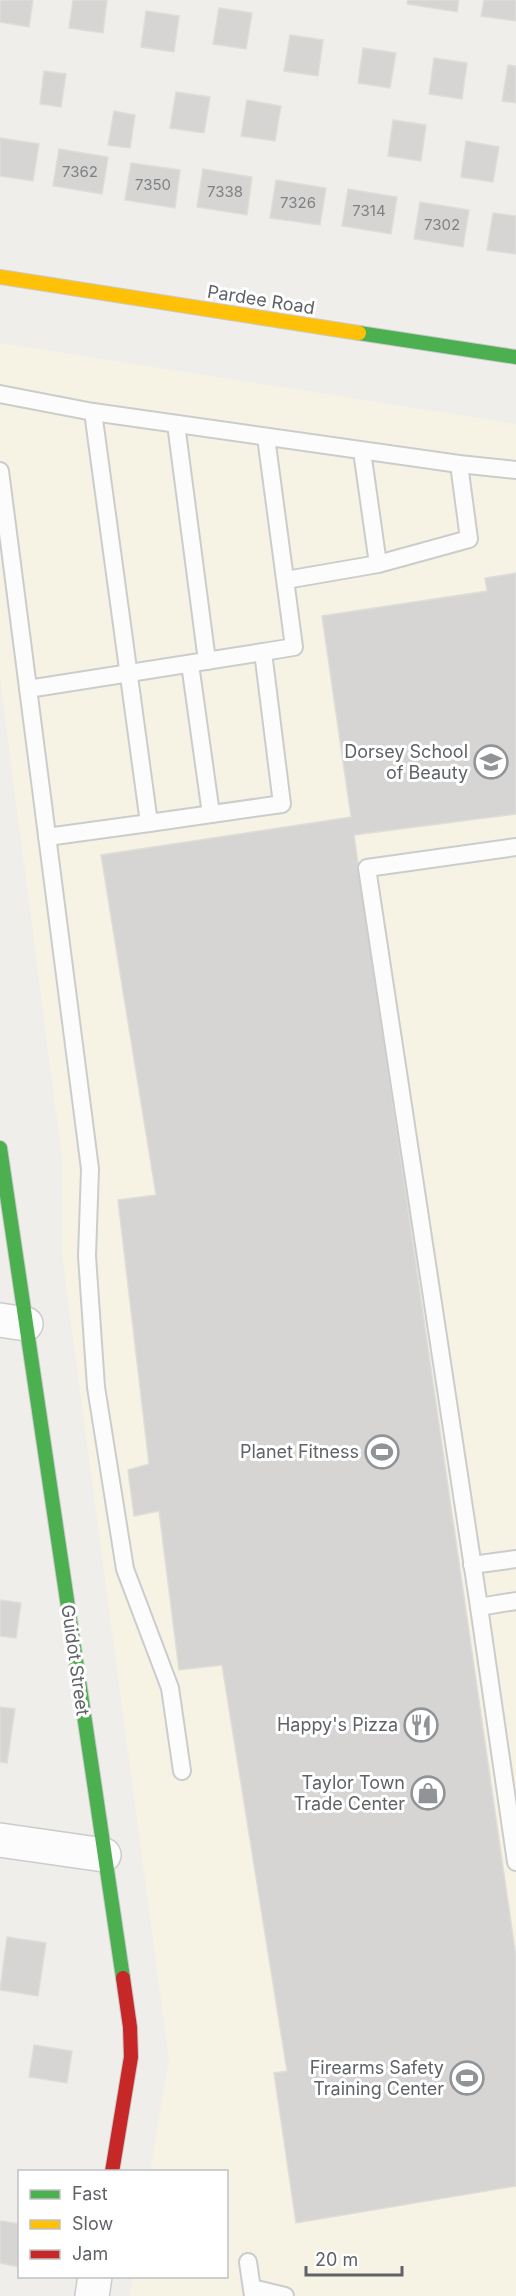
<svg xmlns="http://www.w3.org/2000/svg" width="516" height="2296" font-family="Inter,sans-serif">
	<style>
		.commercial { fill: #f7f3e4 }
		.building { fill: #d6d5d3; stroke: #deddd9; stroke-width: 1.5 }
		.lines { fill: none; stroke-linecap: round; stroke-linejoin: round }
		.lane-casing { stroke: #cbcccc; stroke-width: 20 }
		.street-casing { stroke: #cbcccc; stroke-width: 36 }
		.fast-casing { stroke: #cacacb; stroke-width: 16 }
		.slow-casing { stroke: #cacacb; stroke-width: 16 }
		.jam-casing { stroke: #cacacb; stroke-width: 16 }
		.lane { stroke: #fdfcfc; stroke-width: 16 }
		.street { stroke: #fdfcfc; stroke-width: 33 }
		.fast { stroke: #4caf50; stroke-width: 14 }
		.slow { stroke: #ffc107; stroke-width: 14 }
		.jam { stroke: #c62828; stroke-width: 14 }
		.labels { text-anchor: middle; stroke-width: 6; stroke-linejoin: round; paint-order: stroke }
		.number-label { font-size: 15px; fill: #7e8184 }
		.street-label { font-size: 18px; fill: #5f6368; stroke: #fff }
		.poi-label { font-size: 18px; fill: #5f6368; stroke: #fff; text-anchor: end }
	</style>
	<rect width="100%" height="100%" fill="#efeeea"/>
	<path class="commercial" d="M0,343l516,81v1872h-386l3,-19 93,-1v-104l-76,-1 19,-111 -107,-805v-97l-62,-480z"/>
	<g class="building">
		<path d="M0,0h33l-4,27 -29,-5z"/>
		<path d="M73,0h34l-4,33 -34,-5z"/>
		<path d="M408,0h51l-2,12 -50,-8z"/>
		<path d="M484,0h32v21l-35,-5z"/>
		<path d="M219,8l33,5 -6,36 -33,-5z"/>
		<path d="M146,11l33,5 -5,36 -33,-5z"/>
		<path d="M290,35l33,5 -5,36 -34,-5z"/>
		<path d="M363,48l33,5 -6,35 -32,-5z"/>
		<path d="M434,58l33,5 -5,36 -33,-5z"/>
		<path d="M508,65l8,1v37l-14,-2z"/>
		<path d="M44,71l22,3 -5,33 -21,-3z"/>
		<path d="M176,92l34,5 -6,36 -34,-5z"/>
		<path d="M247,100l34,6 -6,35 -34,-5z"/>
		<path d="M114,111l21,4 -5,33 -22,-3z"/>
		<path d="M393,120l33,5 -5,36 -33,-5z"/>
		<path d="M0,138l39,6 -6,37 -33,-5z"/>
		<path d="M466,141l33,6 -6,35 -32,-5z"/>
		<path d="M59,149l49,8 -6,37 -49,-8z"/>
		<path d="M131,163l49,7 -5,38 -50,-8z"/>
		<path d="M203,169l49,8 -5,38 -50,-8z"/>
		<path d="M276,180l50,8 -6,37 -50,-7z"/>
		<path d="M348,189l49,8 -6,37 -49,-8z"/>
		<path d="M420,202l49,8 -6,37 -49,-8z"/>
		<path d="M493,213l23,3v38l-29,-4z"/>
		<path d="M516,573v241l-162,21 162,1122v229l-220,37 -22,-150 13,-2 -65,-406 -43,5 -20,-159 -25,5 -6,-46 21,-6 -31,-264 38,-5 -55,-340 250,-38 -29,-201 165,-25 -2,-13z"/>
		<path d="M0,1600l21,3 -5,35 -16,-2z"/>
		<path d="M0,1707l15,2 -8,54 -7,-1z"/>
		<path d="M7,1937l39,6 -8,53 -38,-6z"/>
		<path d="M34,2045l38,6 -5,32 -38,-6z"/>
		<path d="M0,2221l20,3v43l-20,-4z"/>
	</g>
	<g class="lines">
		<defs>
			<g id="lane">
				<path d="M0,394l93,18 366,52 57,6"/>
				<path d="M176,424l31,237"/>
				<path d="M0,471l90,698 -3,87 9,131 29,182 45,119 12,83"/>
				<path d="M378,564l91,-25 -10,-75"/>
				<path d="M286,580l92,-16 -16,-113"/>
				<path d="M263,652l31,-5 -28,-210"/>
				<path d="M190,664l21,150"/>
				<path d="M28,689l235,-37 19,152 -133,19"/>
				<path d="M47,837l102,-14 -56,-411"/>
				<path d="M516,847l-149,21 112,739 37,255"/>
				<path d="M472,1565l44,-6"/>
				<path d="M479,1607l37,-6"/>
				<path d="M248,2262l5,34"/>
				<path d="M252,2288l33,8"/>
			</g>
			<g id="street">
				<path d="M0,1320l26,4"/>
				<path d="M0,1840l104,15"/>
				<path d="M92,2296l3,-20"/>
			</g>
			<g id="fast">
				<path d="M359,333l157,24"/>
				<path d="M0,1148l123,830"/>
			</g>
			<path id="slow" d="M0,277l359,56"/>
			<path id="jam" d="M112,2172l19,-115 -1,-30 -7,-49"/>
		</defs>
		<use href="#lane" class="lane-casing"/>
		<use href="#street" class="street-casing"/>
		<use href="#fast" class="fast-casing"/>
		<use href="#slow" class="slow-casing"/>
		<use href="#jam" class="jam-casing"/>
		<use href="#lane" class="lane"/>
		<use href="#street" class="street"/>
		<use href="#fast" class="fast"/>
		<use href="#slow" class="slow"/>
		<use href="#jam" class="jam"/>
	</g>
	<defs>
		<symbol id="school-ring" viewBox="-11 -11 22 22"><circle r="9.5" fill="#fff" stroke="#919496" stroke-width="1.5"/><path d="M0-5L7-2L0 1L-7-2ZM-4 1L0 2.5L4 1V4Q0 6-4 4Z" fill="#919496"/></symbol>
		<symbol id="stadium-ring" viewBox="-11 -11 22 22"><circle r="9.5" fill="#fff" stroke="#919496" stroke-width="1.5"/><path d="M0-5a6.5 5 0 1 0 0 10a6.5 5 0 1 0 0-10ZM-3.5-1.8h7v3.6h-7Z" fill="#919496"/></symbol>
		<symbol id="restaurant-ring" viewBox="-11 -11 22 22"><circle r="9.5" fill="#fff" stroke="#919496" stroke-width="1.5"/><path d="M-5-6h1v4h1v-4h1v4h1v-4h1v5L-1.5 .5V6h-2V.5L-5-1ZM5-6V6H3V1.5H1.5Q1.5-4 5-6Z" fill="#919496"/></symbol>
		<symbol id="shop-ring" viewBox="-11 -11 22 22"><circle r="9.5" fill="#fff" stroke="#919496" stroke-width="1.5"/><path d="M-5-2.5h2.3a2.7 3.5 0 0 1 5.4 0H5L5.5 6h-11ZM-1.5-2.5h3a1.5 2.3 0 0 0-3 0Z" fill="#919496"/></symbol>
	</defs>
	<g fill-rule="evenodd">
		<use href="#school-ring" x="472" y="743" width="38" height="38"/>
		<use href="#stadium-ring" x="363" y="1433" width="38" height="38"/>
		<use href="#restaurant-ring" x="402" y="1706" width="38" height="38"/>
		<use href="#shop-ring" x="409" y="1774" width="38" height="38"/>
		<use href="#stadium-ring" x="448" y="2059" width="38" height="38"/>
	</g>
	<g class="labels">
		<g class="number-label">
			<text x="80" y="177">7362</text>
			<text x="153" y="190">7350</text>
			<text x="225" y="197">7338</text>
			<text x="298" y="208">7326</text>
			<text x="369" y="216">7314</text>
			<text x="442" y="230">7302</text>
		</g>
		<g class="street-label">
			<text transform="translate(261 300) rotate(9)" y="6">Pardee Road</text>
			<text transform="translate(75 1660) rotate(82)" y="6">Guidot Street</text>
		</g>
		<g class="poi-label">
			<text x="468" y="758">Dorsey School<tspan x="468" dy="21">of Beauty</tspan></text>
			<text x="359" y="1458">Planet Fitness</text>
			<text x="398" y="1731">Happy's Pizza</text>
			<text x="405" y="1789">Taylor Town<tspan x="405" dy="21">Trade Center</tspan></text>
			<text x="444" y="2074">Firearms Safety<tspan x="444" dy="21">Training Center</tspan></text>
		</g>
	</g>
	<rect x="18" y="2170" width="210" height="108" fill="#ffffff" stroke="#bfc1c3" stroke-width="1.5"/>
	<rect x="30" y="2190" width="30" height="9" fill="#4caf50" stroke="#bfc1c3" stroke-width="1.5"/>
	<text x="72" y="2200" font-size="18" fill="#5f6368">Fast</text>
	<rect x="30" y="2220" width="30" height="9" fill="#ffc107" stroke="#bfc1c3" stroke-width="1.5"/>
	<text x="72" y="2230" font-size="18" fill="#5f6368">Slow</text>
	<rect x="30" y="2250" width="30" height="9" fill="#c62828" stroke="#bfc1c3" stroke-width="1.5"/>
	<text x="72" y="2260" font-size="18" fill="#5f6368">Jam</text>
	<path d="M306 2266v9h96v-9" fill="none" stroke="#5f6368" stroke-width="3"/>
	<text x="315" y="2266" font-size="18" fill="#5f6368" stroke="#ffffff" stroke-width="4.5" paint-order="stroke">20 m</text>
</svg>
